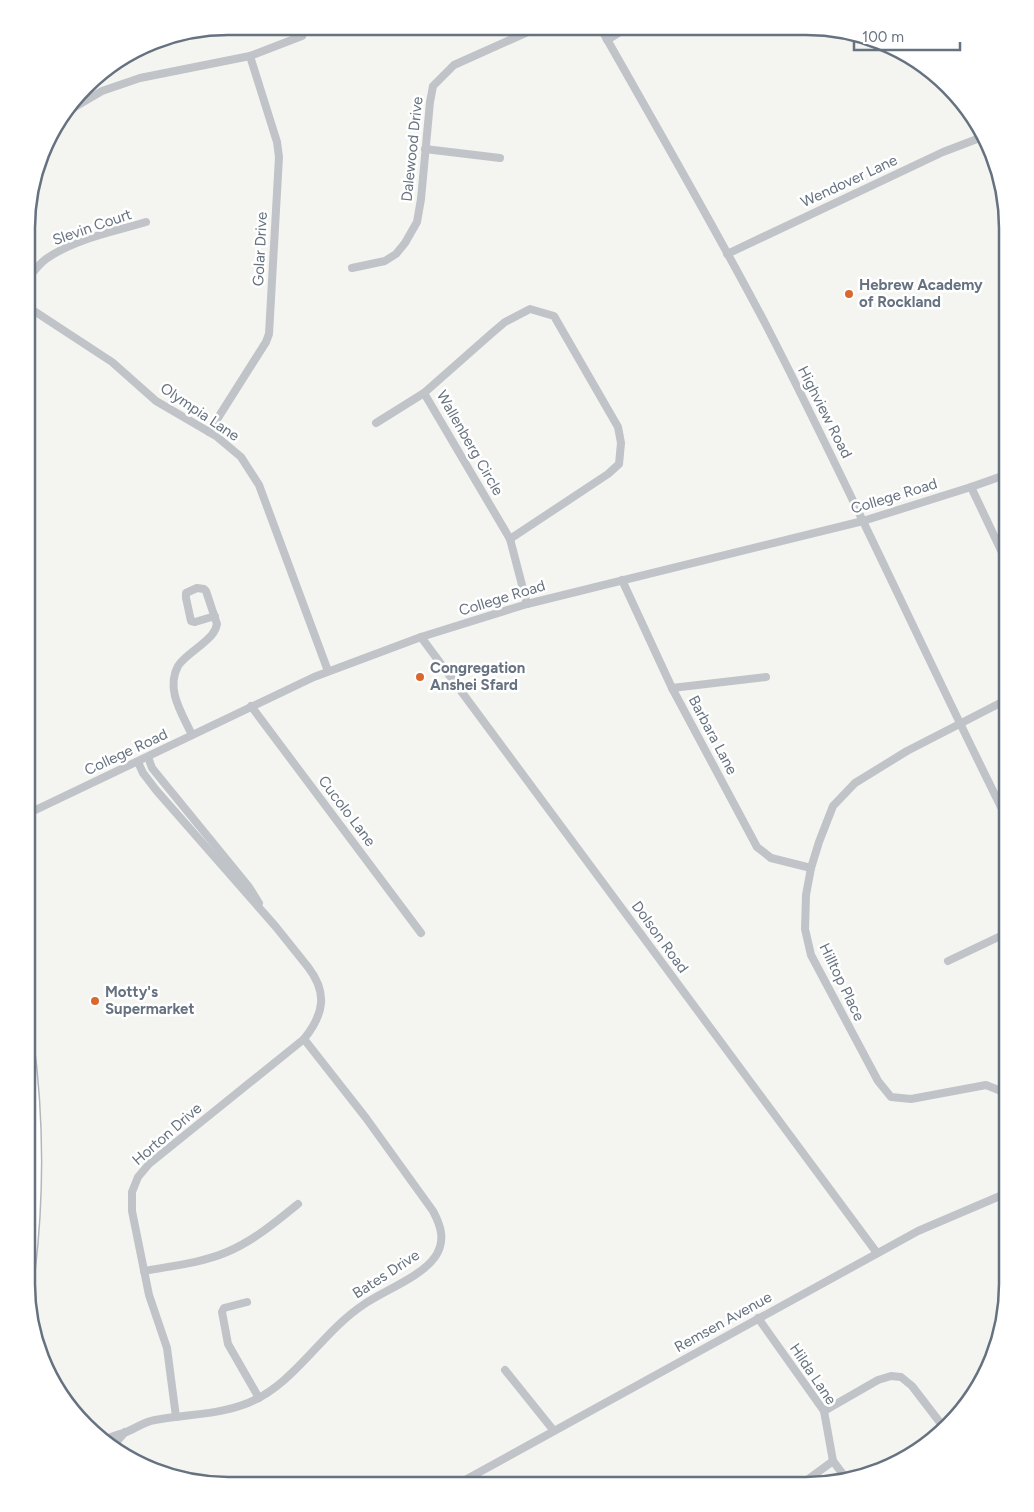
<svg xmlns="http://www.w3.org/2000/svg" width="1034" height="1512" font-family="Figtree,sans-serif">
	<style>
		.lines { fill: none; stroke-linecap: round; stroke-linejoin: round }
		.stream { stroke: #b8c1c7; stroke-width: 2 }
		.highway-casing { stroke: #b3b6b9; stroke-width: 14 }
		.minor { stroke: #c0c3c7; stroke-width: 8 }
		.highway { stroke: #fff; stroke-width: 11 }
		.poi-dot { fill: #d8682e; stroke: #fff; stroke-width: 2 }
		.labels { text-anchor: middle; stroke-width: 5; stroke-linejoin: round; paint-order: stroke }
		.street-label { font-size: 15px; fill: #667280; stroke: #fff }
		.poi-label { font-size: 15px; font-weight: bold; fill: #667280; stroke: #fff; text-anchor: start }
		.rim { fill: none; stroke: #667280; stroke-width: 2.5 }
	</style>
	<rect width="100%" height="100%" fill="#f4f5f1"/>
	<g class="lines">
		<path class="stream" d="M28,390l3,-4"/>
		<defs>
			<path id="highway" d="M27,1286c11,-82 11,-167 0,-248"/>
		</defs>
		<use href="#highway" class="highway-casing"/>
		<g class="minor">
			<path d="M600,27c56,99 113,197 166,298 84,163 159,330 241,494"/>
			<path d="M607,40l21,-13"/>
			<path d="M66,112l36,-21 38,-13 110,-22 52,-20"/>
			<path d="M425,149l75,9"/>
			<path d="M727,254l216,-102 42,-16"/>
			<path d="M352,268l33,-7 11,-7 9,-11 12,-21 4,-23 9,-97 3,-16 21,-21 85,-38"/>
			<path d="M28,279c5,-7 11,-15 18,-20 28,-20 67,-27 100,-37"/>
			<path d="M28,307l84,55 44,39 60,35 25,21 18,28 69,186"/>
			<path d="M424,393l86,146 17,65"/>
			<path d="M376,423l48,-30 68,-60 13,-11 25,-13 24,7 64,111 3,16 -2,21 -11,10 -98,65"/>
			<path d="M209,432l57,-90 3,-8 10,-177 -2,-15 -27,-86"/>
			<path d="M971,487l37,78"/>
			<path d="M622,580l50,108 85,159 14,11 40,10"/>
			<path d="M421,637l456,616"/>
			<path d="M672,688l94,-11"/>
			<path d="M251,706l170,227"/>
			<path d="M192,735c-9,-20 -27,-45 -14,-69 5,-8 16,-15 23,-21 7,-6 14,-11 16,-21l-11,-33 -2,-2 -7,-1 -11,5v5l5,23 4,1 20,-6"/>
			<path d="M148,757l4,11 97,119 10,16"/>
			<path d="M138,762l5,11 13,17 120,137 32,40c20,26 16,47 -4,72l-155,125 -11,13 -6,15v19l17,84 18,53 9,69"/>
			<path d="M27,814l287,-137 107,-40 106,-33 336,-83 108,-34 37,-13"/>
			<path d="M948,961l59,-28"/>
			<path d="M1007,1097l-6,-6 -15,-6 -75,14 -20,-2 -13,-16 -67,-126 -6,-26 1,-34 5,-27 8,-26 14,-36 22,-23 52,-32 101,-52"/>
			<path d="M144,1271c27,-5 57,-8 83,-19 26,-11 49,-30 71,-48"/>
			<path d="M247,1302l-23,6 -2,4 6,32 31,54"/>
			<path d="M758,1318l66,93 9,50 12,16"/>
			<path d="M505,1370l49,61"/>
			<path d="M824,1411l54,-31 13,-4 10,1 11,9 33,43"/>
			<path d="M103,1441c7,-4 13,-6 21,-8 11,-4 19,-11 31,-13 32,-6 63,-5 93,-17 47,-19 73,-70 115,-98 20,-14 58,-28 72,-48 11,-16 6,-31 -2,-46l-67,-93 -62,-79"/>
			<path d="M111,1448l14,-16"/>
			<path d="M456,1485l462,-254 89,-38"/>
			<path d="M799,1486l34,-25"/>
		</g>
		<use href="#highway" class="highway"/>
	</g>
	<g class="poi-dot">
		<circle cx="849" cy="294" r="5"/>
		<circle cx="420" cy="677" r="5"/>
		<circle cx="95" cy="1001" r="5"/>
	</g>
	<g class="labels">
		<g class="street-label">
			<text transform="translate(412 149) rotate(-84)" y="5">Dalewood Drive</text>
			<text transform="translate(849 181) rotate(-25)" y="5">Wendover Lane</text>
			<text transform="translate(92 227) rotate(-19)" y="5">Slevin Court</text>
			<text transform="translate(260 249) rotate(-87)" y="5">Golar Drive</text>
			<text transform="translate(200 412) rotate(34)" y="5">Olympia Lane</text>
			<text transform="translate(825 412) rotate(63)" y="5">Highview Road</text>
			<text transform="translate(470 443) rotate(60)" y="5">Wallenberg Circle</text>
			<text transform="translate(894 496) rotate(-17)" y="5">College Road</text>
			<text transform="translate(502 598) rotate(-17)" y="5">College Road</text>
			<text transform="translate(713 735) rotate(62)" y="5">Barbara Lane</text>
			<text transform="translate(126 752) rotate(-25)" y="5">College Road</text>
			<text transform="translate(347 811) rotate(53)" y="5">Cucolo Lane</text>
			<text transform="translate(660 937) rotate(54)" y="5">Dolson Road</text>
			<text transform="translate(842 982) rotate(64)" y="5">Hilltop Place</text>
			<text transform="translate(167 1134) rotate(-41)" y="5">Horton Drive</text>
			<text transform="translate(386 1274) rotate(-33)" y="5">Bates Drive</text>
			<text transform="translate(723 1322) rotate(-29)" y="5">Remsen Avenue</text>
			<text transform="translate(813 1374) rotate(56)" y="5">Hilda Lane</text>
		</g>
		<g class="poi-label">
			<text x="859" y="290">Hebrew Academy<tspan x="859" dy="17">of Rockland</tspan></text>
			<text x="430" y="673">Congregation<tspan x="430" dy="17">Anshei Sfard</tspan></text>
			<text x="105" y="997">Motty's<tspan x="105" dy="17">Supermarket</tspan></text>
		</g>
	</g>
	<path d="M0 0H1034V1512H0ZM228 35H806A193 193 0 0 1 999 228V1284A193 193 0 0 1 806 1477H228A193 193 0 0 1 35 1284V228A193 193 0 0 1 228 35Z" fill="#fff" fill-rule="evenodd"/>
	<path class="rim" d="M228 35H806A193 193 0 0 1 999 228V1284A193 193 0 0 1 806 1477H228A193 193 0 0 1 35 1284V228A193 193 0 0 1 228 35Z"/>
	<path d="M854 42v8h106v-8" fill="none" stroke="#667280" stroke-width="2.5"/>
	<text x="862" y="42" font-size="15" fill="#667280" stroke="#ffffff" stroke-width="4" paint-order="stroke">100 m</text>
</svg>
